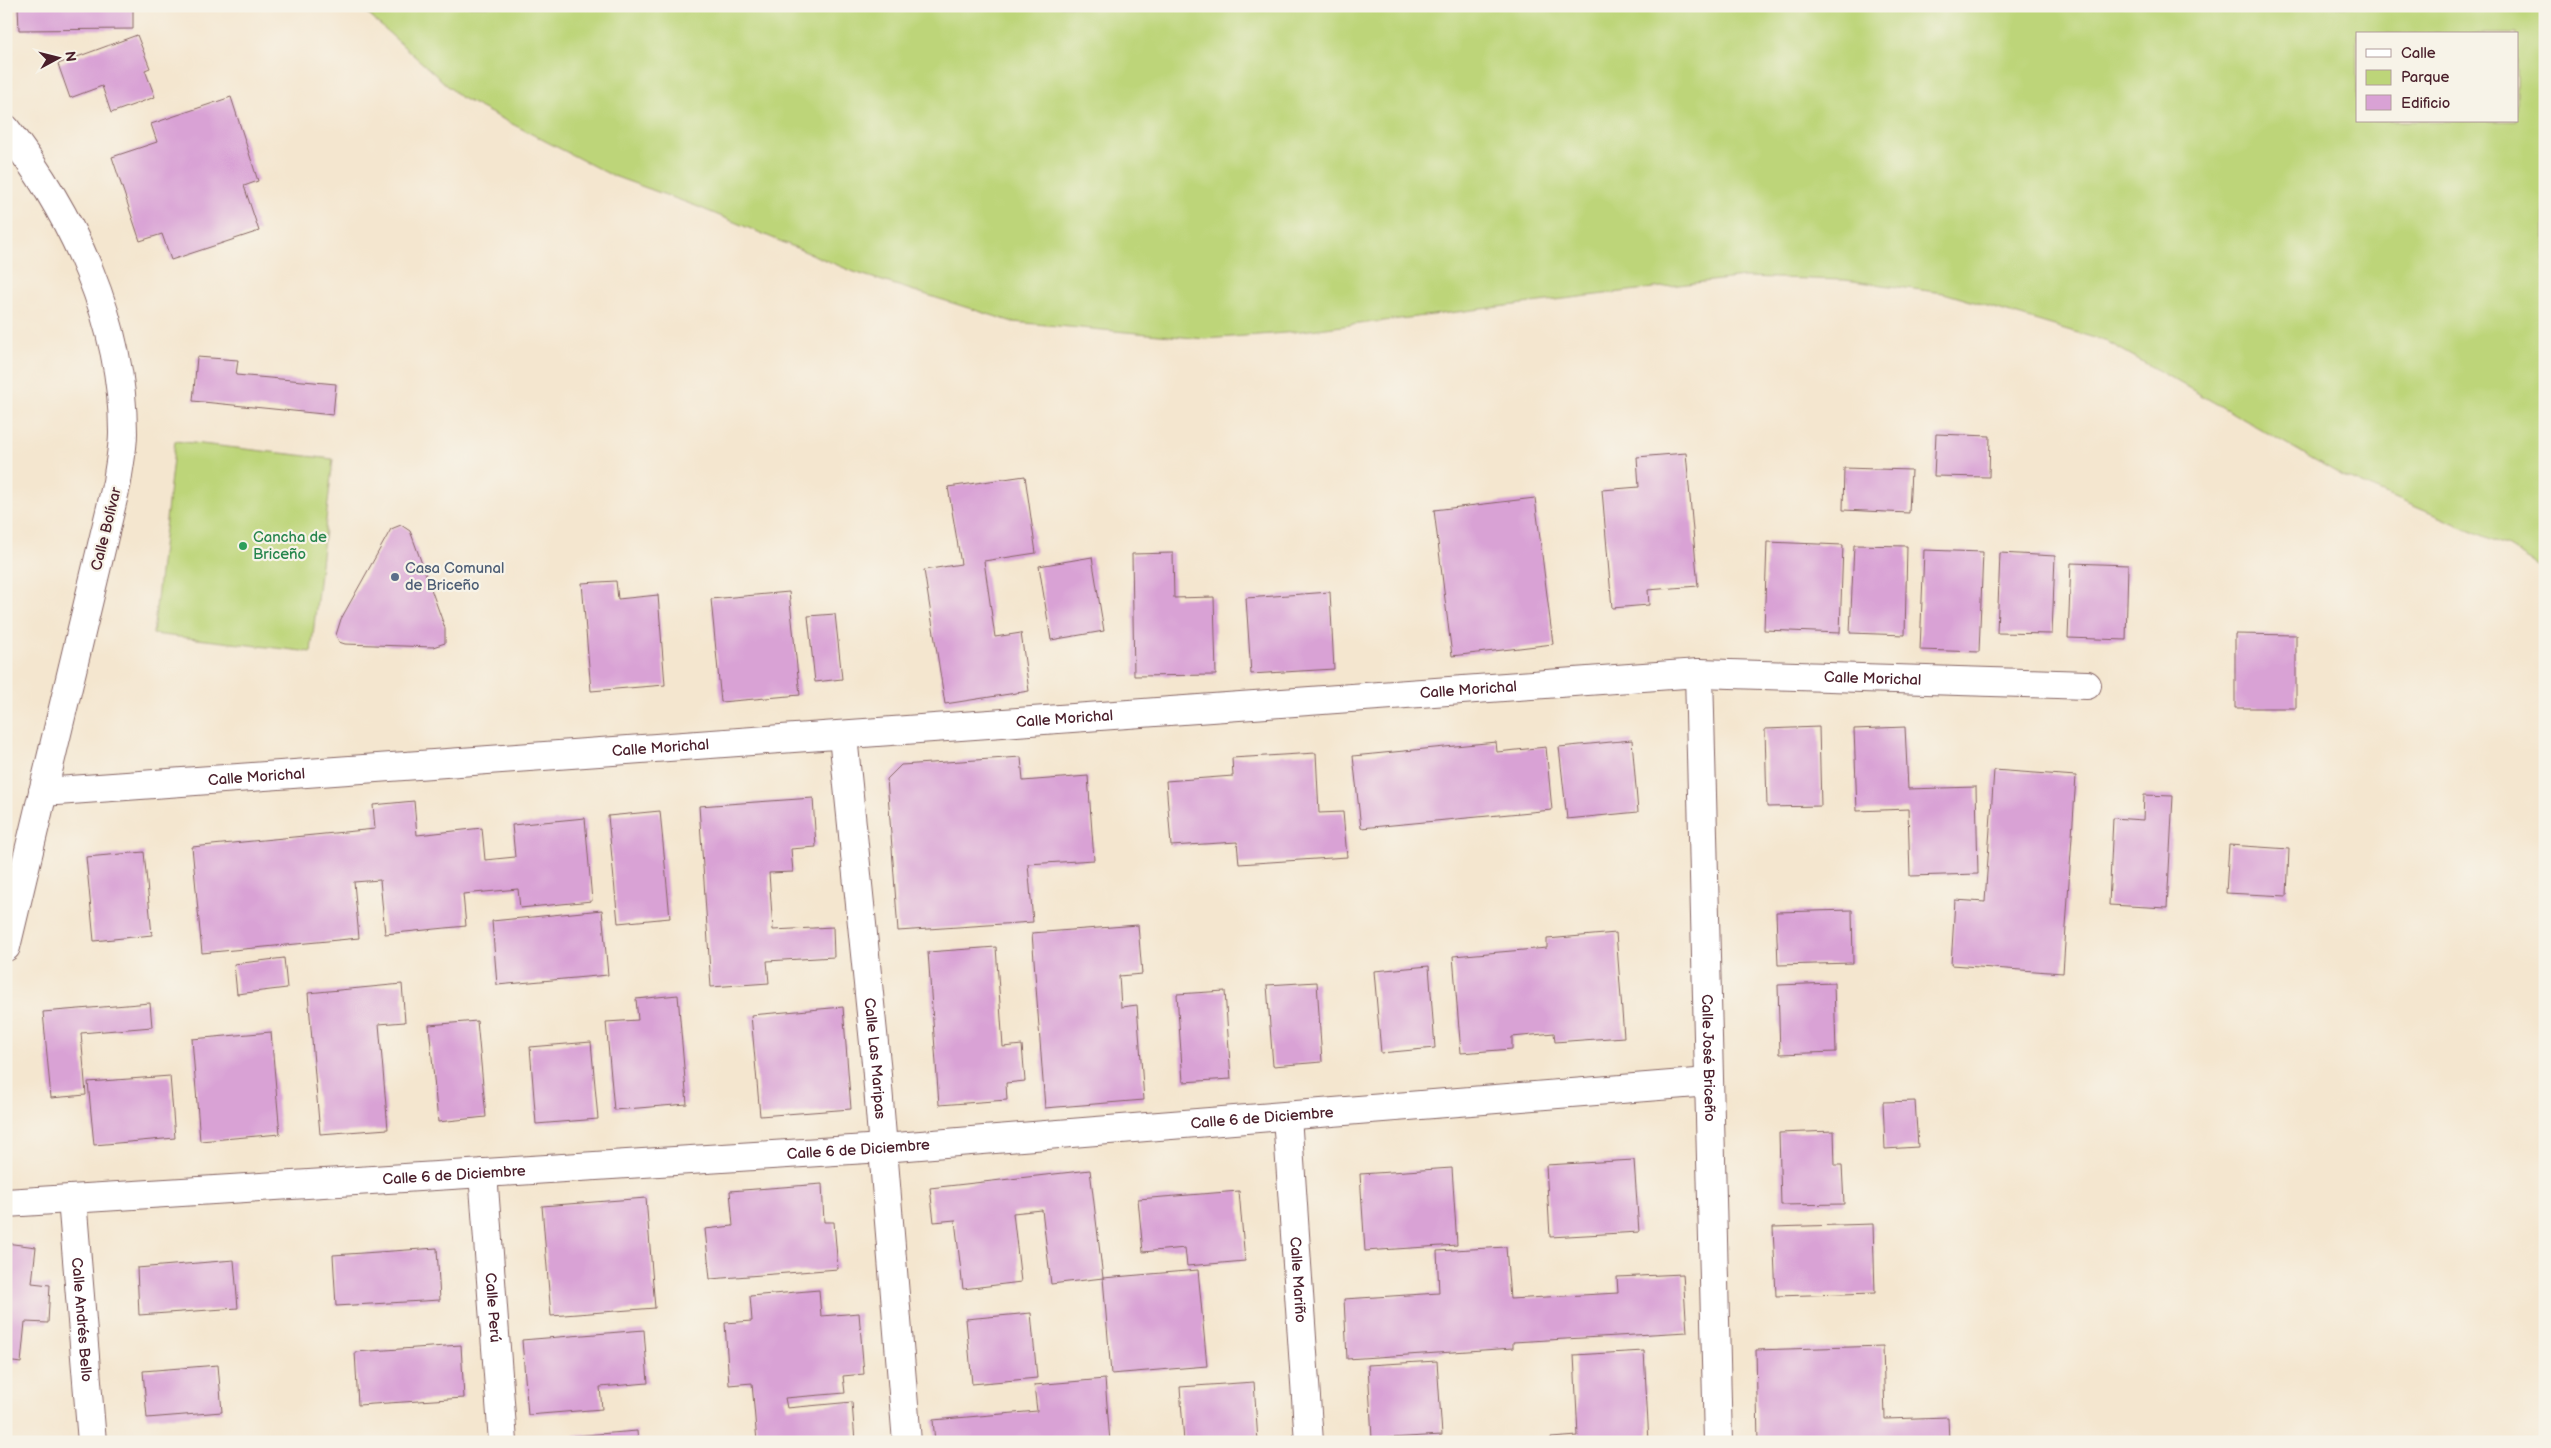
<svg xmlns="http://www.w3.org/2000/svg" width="2551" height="1448" font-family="'Balsamiq Sans',sans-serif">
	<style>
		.green { fill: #bdd579; stroke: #847a52; fill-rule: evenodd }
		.building { fill: #d9a2d5 }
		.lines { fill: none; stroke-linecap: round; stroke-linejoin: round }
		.minor-casing { stroke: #866564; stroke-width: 30 }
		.minor { stroke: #fff; stroke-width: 28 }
		.leisure-dot { fill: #2e9e5b; stroke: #f7f3e8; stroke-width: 2 }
		.service-dot { fill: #5c6f8a; stroke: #f7f3e8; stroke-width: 2 }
		.labels { text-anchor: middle; stroke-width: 4.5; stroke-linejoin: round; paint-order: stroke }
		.street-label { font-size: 15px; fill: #4a1f2b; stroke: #f7f3e8 }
		.leisure-label { font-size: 15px; fill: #27864d; stroke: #f7f3e8; text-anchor: start }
		.service-label { font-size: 15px; fill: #4e5e75; stroke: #f7f3e8; text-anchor: start }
	</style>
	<rect width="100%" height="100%" fill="#f7f3e8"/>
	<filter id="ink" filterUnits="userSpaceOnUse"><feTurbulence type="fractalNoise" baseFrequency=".02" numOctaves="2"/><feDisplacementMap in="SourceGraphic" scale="10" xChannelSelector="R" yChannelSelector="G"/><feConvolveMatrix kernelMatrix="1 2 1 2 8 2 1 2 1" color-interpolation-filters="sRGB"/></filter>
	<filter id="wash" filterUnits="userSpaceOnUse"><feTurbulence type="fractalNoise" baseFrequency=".0096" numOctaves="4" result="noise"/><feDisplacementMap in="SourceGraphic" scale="20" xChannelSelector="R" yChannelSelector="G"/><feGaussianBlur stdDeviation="1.12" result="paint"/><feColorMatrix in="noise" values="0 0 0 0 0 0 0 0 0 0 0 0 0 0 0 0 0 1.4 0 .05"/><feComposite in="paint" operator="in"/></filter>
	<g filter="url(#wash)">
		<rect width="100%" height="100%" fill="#f4e6cf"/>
		<g class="green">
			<path d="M359,6h2186v564l-40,-25 -162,-69 -235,-134 -164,-49 -99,-13 -101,-3 -459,56 -80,6 -192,-17 -159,-50 -158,-66 -85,-31 -151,-78zM2357,34h160v87h-160z"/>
			<path d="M175,441l158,18 -22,193 -158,-18z"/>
		</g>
		<g id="blocks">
			<g class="building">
				<path d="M18,6h115v23l-114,1z"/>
				<path d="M137,35l13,33 -5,2 10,27 -44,16 -9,-27 -32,12 -12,-34z"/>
				<path d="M231,97l27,84 -14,5 15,45 -88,29 -9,-26 -22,7 -28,-84 45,-15 -6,-18z"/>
				<path d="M197,357l41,3 -2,15 100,9 -3,31 -140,-14z"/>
				<path d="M1936,434l54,2 -1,41 -55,-1z"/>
				<path d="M1686,453l12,133 -50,4 1,15 -37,3 -10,-118 37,-3 -2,-30z"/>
				<path d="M1844,468l67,2 -2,43 -66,-3z"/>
				<path d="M1025,476l11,77 -52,8 11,76 26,-4 8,58 -84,13 -21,-134 37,-6 -13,-77z"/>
				<path d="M1535,498l18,146 -101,12 -18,-146z"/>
				<path d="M401,525l9,6 2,5 33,92v15l-12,4 -88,-3 -6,-2 -3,-7 5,-16 50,-90z"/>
				<path d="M1767,542l76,3 -3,88 -76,-3z"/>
				<path d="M1854,545l53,1 -2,89 -55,-2z"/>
				<path d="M1924,550l59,2 -4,100 -59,-2z"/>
				<path d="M1173,553l1,45 40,-1 2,78 -82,1 -2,-122z"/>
				<path d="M2000,553l55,3 -3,78 -55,-1z"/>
				<path d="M1092,557l12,74 -53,9 -12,-74z"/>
				<path d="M2071,563l57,2 -2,75 -58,-2z"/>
				<path d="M616,581l2,18 40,-4 7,90 -74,6 -9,-108z"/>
				<path d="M789,592l11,103 -79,7 -10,-103z"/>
				<path d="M1330,592l4,77 -83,5 -5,-76z"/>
				<path d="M835,614l7,65 -27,3 -7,-66z"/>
				<path d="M2235,634l61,1v73h-61z"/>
				<path d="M1819,727l2,79 -54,1 -2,-78z"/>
				<path d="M1905,727l3,62 68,-2 2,87 -68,2 -2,-67 -51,2 -3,-82z"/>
				<path d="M1632,740l6,72 -71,7 -8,-72z"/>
				<path d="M1496,742l1,10 49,-5 6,63 -191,18 -8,-72z"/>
				<path d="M1316,753l3,60 24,-1 4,45 -108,7 -2,-22 -66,4 -5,-65 67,-5 -1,-18z"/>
				<path d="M1021,757l2,24 65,-5 6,84 -66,4 5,58 -135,9 -11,-152 14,-14z"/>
				<path d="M1994,770l82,6 -13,197 -112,-8 4,-65 30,2z"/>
				<path d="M2144,795l29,1 -6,112 -58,-3 4,-87 30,2z"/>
				<path d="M813,798l3,49 -25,2 2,23 -24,1 4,57 60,-3 1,30 -67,4 2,22 -58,4 -12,-181z"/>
				<path d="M414,801l3,34 65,-7 3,32 30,-3 -3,-32 73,-7 7,83 -72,7 -2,-19 -55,5 3,32 -81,8 -5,-54 -26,2 5,56 -157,15 -10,-106 183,-18 -2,-24z"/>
				<path d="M660,811l10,107 -52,5 -10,-107z"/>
				<path d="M2229,845l60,4 -2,47 -61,-3z"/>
				<path d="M144,852l8,83 -58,6 -8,-84z"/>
				<path d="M602,910l6,65 -111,10 -5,-64z"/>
				<path d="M1852,910l1,53 -75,2 -2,-53z"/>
				<path d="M1138,925l4,49 -23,2 2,31 16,-2 7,95 -99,8 -13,-175z"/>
				<path d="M1616,933l8,104 -69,5 -1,-9 -42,4v12l-51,4 -8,-97 94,-8v-9z"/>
				<path d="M996,947l7,100 19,-2 3,36 -19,2 1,17 -68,5 -11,-153z"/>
				<path d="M284,958l3,30 -50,6 -3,-30z"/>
				<path d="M1429,966l6,82 -54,5 -7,-82z"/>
				<path d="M1317,982l5,80 -49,4 -6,-81z"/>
				<path d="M1834,983l2,69 -56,2 -2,-69z"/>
				<path d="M402,984l3,38 -26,2 9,105 -68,5 -12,-141z"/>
				<path d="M1225,991l6,88 -48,3 -6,-88z"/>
				<path d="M678,995l9,109 -73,6 -8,-88 32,-2 -2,-21z"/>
				<path d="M150,1003l2,24 -71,6 5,62 -35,3 -8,-86z"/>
				<path d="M843,1007l8,102 -91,7 -9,-101z"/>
				<path d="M477,1021l9,96 -48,5 -9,-97z"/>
				<path d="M271,1032l9,102 -80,7 -8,-102z"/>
				<path d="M591,1042l7,77 -62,5 -6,-77z"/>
				<path d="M170,1076l5,62 -81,7 -6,-63z"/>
				<path d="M1915,1101l3,46 -33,2 -2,-47z"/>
				<path d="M1834,1131l1,34h7l2,39 -63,1 -2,-72z"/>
				<path d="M1634,1160l5,72 -89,5 -4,-72z"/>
				<path d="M1452,1168l5,77 -92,6 -5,-77z"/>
				<path d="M1090,1170l13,108 95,-8 9,96 -96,8 -8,-96 -52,6 -9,-74 -29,3 8,69 -58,7 -8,-69 -21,2 -4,-34z"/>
				<path d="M822,1184l2,38h10l4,47 -128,10 -5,-50 28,-3 -3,-35z"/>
				<path d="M1239,1191l6,70 -58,5 -2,-18 -42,4 -5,-53z"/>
				<path d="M646,1198l9,110 -104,8 -9,-110z"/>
				<path d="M1873,1224l2,69 -99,3 -3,-69z"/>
				<path d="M6,1243l30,4 -4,36 18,2 -2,38 -23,-1 -4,41 -15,-2z"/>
				<path d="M1506,1247l4,52 108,-6 -1,-16 66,-3 4,58 -174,10v6l-166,11 -3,-60 95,-6 -2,-42z"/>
				<path d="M437,1248l3,52 -104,6 -3,-51z"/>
				<path d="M234,1260l4,48 -99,7 -2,-47z"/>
				<path d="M819,1290l2,26 38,-3 5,61 -21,2 2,17 -60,5 2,10 65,-6 3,40h-98l-5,-59 -23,2 -4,-62 27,-2 -2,-25z"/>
				<path d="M1031,1313l6,65 -65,6 -6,-65z"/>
				<path d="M644,1330l4,53 -48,4 2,22 -74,6 -6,-75z"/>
				<path d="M461,1345l3,53 -106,7 -3,-53z"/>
				<path d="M1883,1346l2,73 63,-2 1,25h-191l-2,-92z"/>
				<path d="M1644,1351l5,91h-98v-4l27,-2 -4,-81z"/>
				<path d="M1437,1361l5,74 -70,4 -4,-74z"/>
				<path d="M218,1365l4,47 -75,6 -4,-47z"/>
				<path d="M1105,1379l5,63h-175l-2,-22 104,-9 -3,-26z"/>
				<path d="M1254,1382l4,60h-74l-4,-55z"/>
				<path d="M637,1431l1,11h-64l-1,-6z"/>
			</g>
		</g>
	</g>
	<g filter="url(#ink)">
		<use href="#blocks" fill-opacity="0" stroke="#866564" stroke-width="1"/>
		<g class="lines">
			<defs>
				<g id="minor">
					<path d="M6,129c67,86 117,193 117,304 0,16 -4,33 -6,49l-111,465"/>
					<path id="s1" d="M1699,673l19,769"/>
					<path id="s2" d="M843,736l33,327 31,379"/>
					<path id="s3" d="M43,792l1656,-119 388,12"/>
					<path id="s4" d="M1287,1116l22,326"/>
					<path id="s5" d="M483,1173l20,269"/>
					<path id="s6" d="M72,1199l20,243"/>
					<path id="s7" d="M6,1203l877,-55 826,-66"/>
				</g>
			</defs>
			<use href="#minor" class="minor-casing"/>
			<use href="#minor" class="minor"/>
		</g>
	</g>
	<circle class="leisure-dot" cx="243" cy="546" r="5"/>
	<circle class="service-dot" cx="395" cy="577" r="5"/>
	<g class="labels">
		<g class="street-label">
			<text transform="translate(106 529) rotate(-76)" y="5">Calle Bolívar</text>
			<text dy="5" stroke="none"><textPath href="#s3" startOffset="1834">Calle Morichal</textPath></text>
			<text dy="5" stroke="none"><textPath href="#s3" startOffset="1429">Calle Morichal</textPath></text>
			<text dy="5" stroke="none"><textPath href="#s3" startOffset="1024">Calle Morichal</textPath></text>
			<text dy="5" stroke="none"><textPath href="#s3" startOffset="619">Calle Morichal</textPath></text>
			<text dy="5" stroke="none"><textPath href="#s3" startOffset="214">Calle Morichal</textPath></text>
			<text dy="5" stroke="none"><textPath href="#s1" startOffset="385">Calle José Briceño</textPath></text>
			<text dy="5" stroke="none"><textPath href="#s2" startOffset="324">Calle Las Maripas</textPath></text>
			<text dy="5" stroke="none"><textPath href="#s7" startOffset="1259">Calle 6 de Diciembre</textPath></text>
			<text dy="5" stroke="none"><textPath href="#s7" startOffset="854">Calle 6 de Diciembre</textPath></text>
			<text dy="5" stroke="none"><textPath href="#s7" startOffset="449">Calle 6 de Diciembre</textPath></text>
			<text dy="5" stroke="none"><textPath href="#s4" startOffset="164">Calle Mariño</textPath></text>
			<text dy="5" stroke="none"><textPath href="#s5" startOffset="135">Calle Perú</textPath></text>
			<text dy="5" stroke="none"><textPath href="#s6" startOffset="121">Calle Andrés Bello</textPath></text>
		</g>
		<g class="leisure-label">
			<text x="253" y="542">Cancha de<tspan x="253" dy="17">Briceño</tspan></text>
		</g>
		<g class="service-label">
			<text x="405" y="573">Casa Comunal<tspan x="405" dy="17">de Briceño</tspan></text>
		</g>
	</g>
	<rect width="2551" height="1448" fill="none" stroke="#f7f3e8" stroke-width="25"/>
	<rect x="2356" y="32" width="162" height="90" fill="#f7f3e8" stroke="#b29e9c"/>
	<rect x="2366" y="49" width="25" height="8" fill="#ffffff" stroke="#b29e9c"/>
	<text x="2401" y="58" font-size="15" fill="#4a1f2b">Calle</text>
	<rect x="2366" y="70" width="25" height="15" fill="#bdd579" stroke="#b29e9c"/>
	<text x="2401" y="82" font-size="15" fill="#4a1f2b">Parque</text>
	<rect x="2366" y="95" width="25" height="15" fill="#d9a2d5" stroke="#b29e9c"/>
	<text x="2401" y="108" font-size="15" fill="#4a1f2b">Edificio</text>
	<g transform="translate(58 58) rotate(83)" stroke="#f7f3e8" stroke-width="4" paint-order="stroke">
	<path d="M0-4L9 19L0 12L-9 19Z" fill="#4a1f2b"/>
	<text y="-8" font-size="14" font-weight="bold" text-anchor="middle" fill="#4a1f2b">N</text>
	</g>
</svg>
